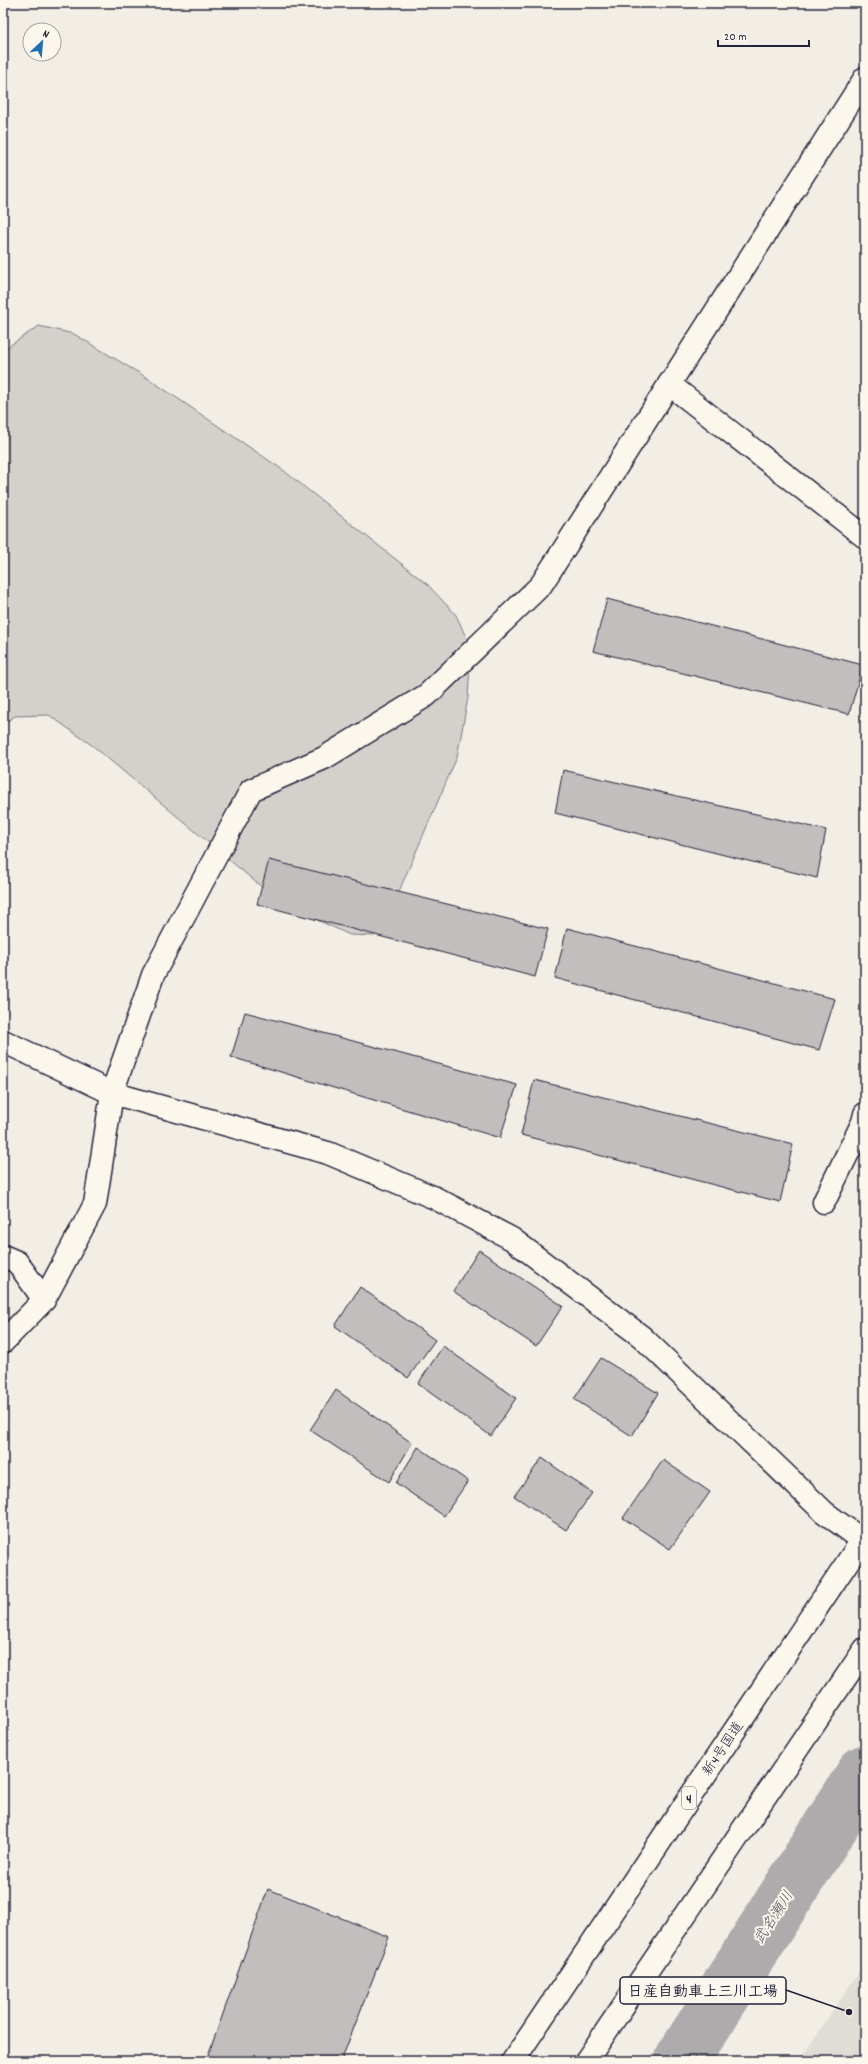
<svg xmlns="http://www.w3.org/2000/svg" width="868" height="2064" font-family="Dekko,'Klee One',sans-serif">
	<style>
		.built { fill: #e0dcd6 }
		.green { fill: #d4d1cc; stroke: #7b7a84 }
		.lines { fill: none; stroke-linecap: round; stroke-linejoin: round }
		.river { stroke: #aeabad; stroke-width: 55 }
		.building { fill: #c2bebe; stroke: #22223b }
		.minor-casing { stroke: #22223b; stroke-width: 25 }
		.highway-casing { stroke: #22223b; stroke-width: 25 }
		.minor { stroke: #fbf7ec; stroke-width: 22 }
		.highway { stroke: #fbf7ec; stroke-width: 22 }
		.labels { text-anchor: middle; stroke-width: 4; stroke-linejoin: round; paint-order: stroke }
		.shield { fill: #fbf7ec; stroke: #636270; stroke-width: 1 }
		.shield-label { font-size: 13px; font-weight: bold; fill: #22223b }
		.street-label { font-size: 14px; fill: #22223b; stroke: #fbf7ec }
		.water-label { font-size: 15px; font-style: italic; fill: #535263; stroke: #fbf7ec }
		.leader { fill: none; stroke: #22223b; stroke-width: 1.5 }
		.callout-dot { fill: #22223b; stroke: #fbf7ec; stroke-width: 1.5 }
		.callout { fill: #fbf7ec; stroke: #22223b; stroke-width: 1.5 }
		.callout-label { font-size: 15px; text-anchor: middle; font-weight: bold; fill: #22223b }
	</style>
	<rect width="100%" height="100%" fill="#f2eee5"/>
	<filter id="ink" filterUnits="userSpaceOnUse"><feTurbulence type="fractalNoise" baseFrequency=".025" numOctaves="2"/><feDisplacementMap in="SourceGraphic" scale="8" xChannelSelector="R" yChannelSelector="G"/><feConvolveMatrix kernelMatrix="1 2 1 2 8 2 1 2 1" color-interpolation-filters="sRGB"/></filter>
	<g filter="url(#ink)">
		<path class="built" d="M865,1963v98h-66z"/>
		<path class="green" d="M39,326l35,8 75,45 134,91 144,114 29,31 15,33 -3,50 -11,59 -67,155 -16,24 -24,-1 -68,-31 -189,-158 -44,-31 -34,1 -12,8v-374z"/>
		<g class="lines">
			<path class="river" d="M681,2061l184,-289"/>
		</g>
		<g class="building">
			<path d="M607,599l256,66 -14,49 -256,-63z"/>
			<path d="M563,770l263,60 -9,48 -262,-65z"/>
			<path d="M269,860l279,69 -13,48 -278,-73z"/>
			<path d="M567,928l268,71 -16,51 -264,-72z"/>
			<path d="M245,1012l272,73 -17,53 -269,-81z"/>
			<path d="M534,1080l259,64 -13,58 -259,-67z"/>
			<path d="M479,1250l84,56 -27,40 -83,-55z"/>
			<path d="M360,1287l75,53 -27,38 -73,-52z"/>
			<path d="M443,1346l73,52 -25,38 -73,-52z"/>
			<path d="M601,1358l57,35 -26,43 -58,-37z"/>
			<path d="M336,1390l76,53 -23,39 -79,-52z"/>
			<path d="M418,1447l50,34 -24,35 -48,-33z"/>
			<path d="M542,1458l50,35 -26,37 -52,-34z"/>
			<path d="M663,1460l47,32 -40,57 -47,-31z"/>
			<path d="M268,1889l121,48 -48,124h-135z"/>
		</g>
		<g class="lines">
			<defs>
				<g id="minor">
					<path d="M669,384l196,153"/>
					<path d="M3,1041l109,52 216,60 107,45 77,41 130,98 182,175 38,28"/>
					<path d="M824,1202l39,-80 2,-8"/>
					<path d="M3,1256l14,6 27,38"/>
					<path d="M3,1342l41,-42 51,-96 17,-111 41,-118 98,-185 73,-32 103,-63 114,-110 324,-507"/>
				</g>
				<g id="highway">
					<path d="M513,2061l352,-525"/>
					<path d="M586,2061l279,-412"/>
				</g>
			</defs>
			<use href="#minor" class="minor-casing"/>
			<use href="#highway" class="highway-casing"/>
			<use href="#minor" class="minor"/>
			<use href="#highway" class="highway"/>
		</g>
	</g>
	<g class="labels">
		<rect class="shield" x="682" y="1787" width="14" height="22" rx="3"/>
		<g class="shield-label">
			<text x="689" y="1803">4</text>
		</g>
		<g class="street-label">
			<text transform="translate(722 1748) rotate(-56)" y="5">新4号国道</text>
		</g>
		<g class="water-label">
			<text transform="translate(773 1917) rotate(-57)" y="5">武名瀬川</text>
		</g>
	</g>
	<path class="leader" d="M849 2012L786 1990"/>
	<circle class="callout-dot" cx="849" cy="2012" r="4"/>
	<rect class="callout" x="620" y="1977" width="166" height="27" rx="4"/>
	<g class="callout-label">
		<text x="703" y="1996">日産自動車上三川工場</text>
	</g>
	<rect width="868" height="2064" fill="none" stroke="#fbf7ec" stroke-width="16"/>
	<rect x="8" y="8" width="852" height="2048" fill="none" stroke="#22223b" stroke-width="1.5" filter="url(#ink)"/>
	<g transform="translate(42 42) rotate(26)"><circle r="19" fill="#fbf7ec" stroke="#a4a2a5"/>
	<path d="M0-3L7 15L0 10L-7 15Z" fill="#1f6fb2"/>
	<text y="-6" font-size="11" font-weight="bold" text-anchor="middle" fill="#22223b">N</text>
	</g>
	<path d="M718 40v6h91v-6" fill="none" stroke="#22223b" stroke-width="2"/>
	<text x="724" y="40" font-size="12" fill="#22223b" stroke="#fbf7ec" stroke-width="3" paint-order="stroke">20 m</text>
</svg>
